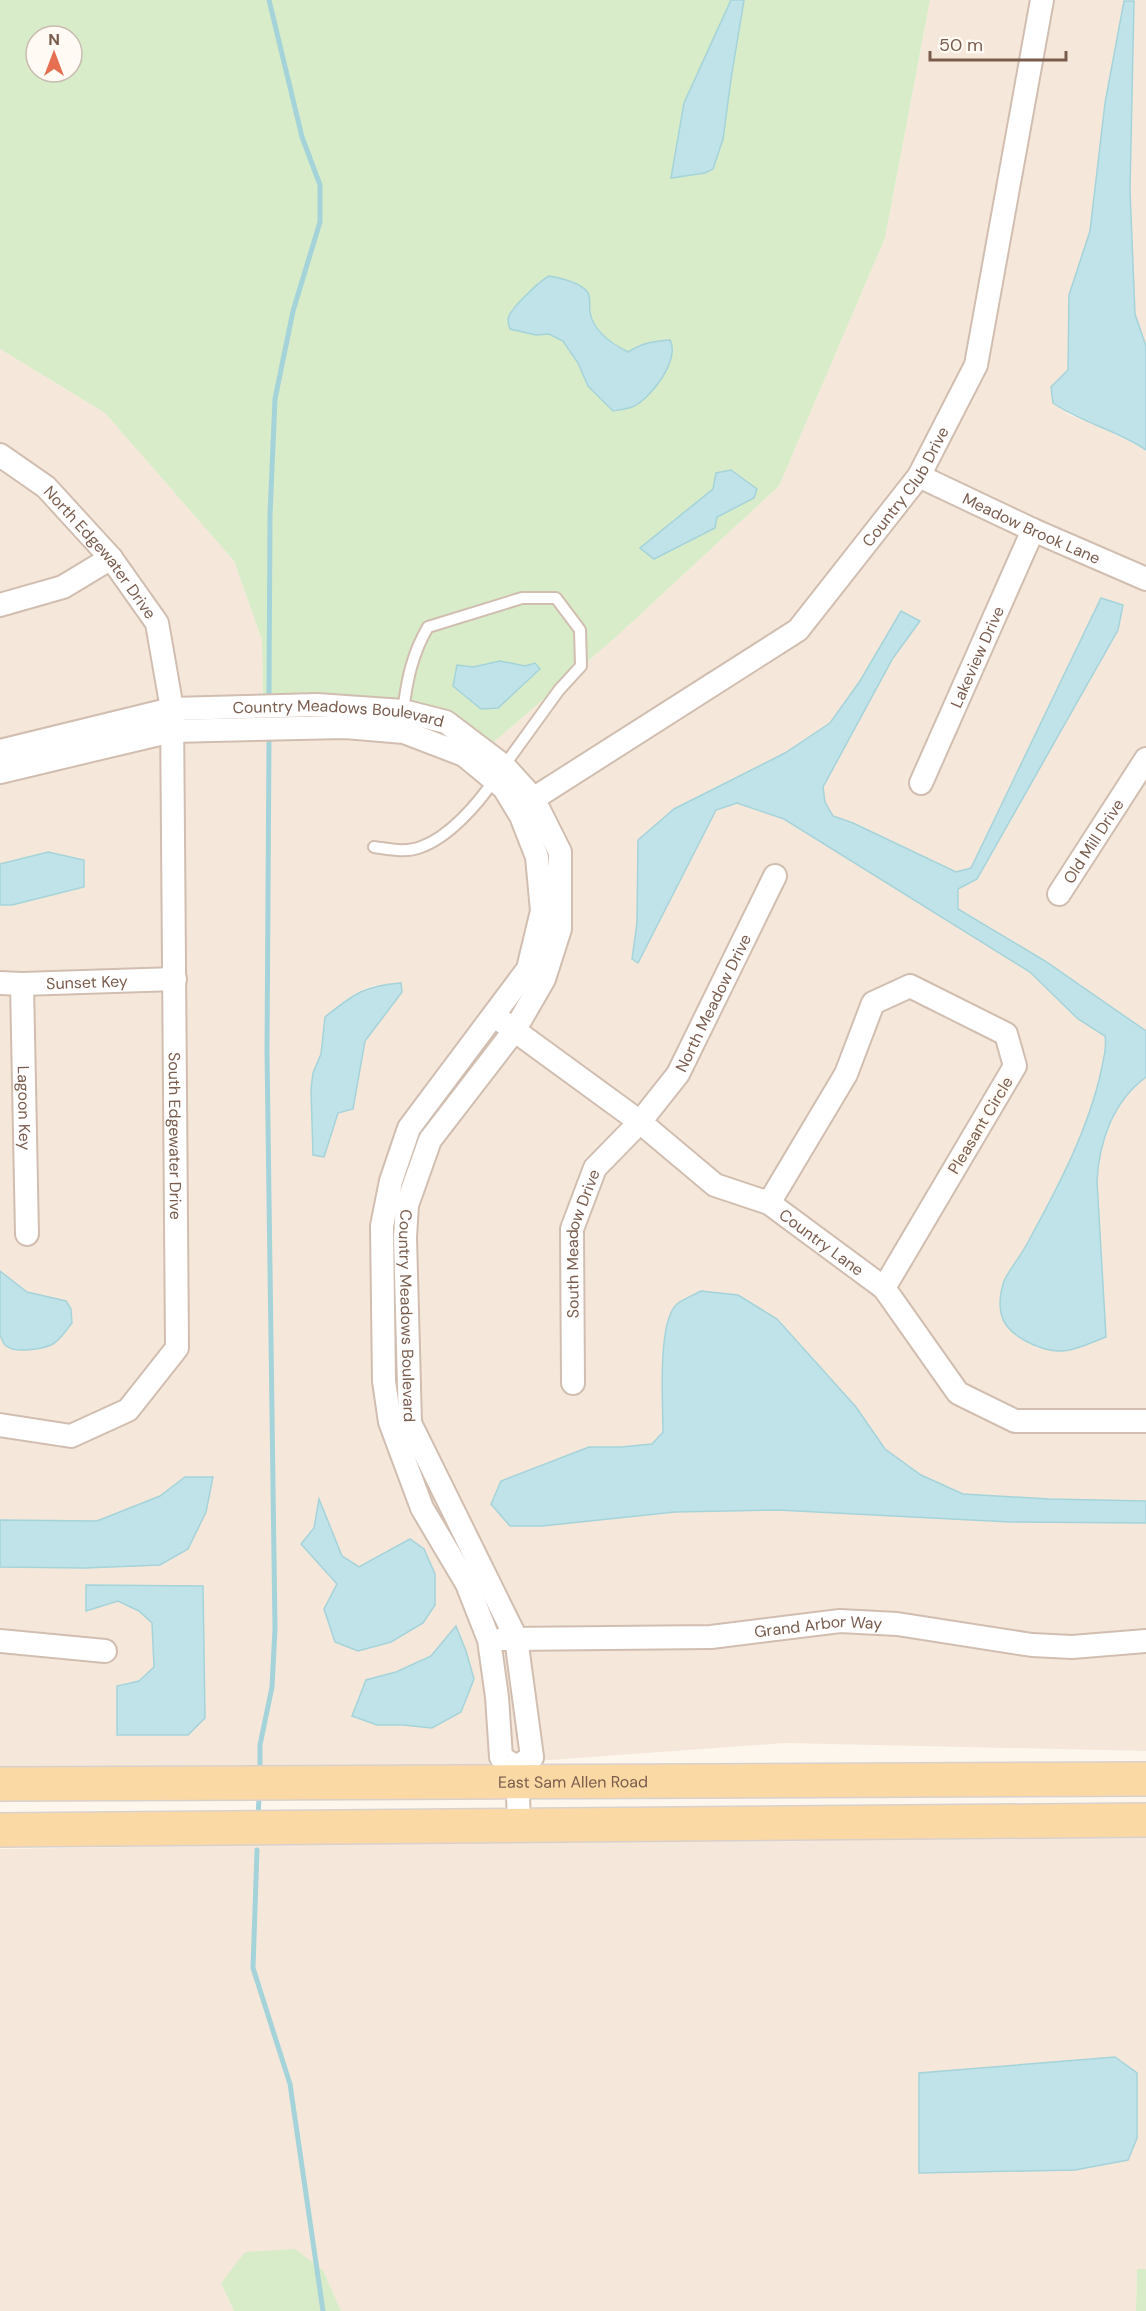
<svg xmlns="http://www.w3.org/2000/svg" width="1146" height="2311" font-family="'DM Sans',sans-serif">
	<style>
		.residential { fill: #f5e8da; fill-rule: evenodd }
		.green { fill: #d8ecc9; fill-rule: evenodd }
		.water { fill: #bfe3e8; stroke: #a5d3da; stroke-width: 1.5 }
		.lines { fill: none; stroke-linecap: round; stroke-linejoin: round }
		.stream { stroke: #a5d3da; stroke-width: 5 }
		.service-casing { stroke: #d1beb0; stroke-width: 14 }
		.minor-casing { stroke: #d1beb0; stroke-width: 26 }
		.primary-casing { stroke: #dad1cd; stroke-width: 36 }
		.service { stroke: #fff; stroke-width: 10 }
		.minor { stroke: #fff; stroke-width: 22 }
		.primary { stroke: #fbd9a5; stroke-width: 33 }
		.labels { text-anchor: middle; stroke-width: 4.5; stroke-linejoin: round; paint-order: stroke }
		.street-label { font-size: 16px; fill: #7a5c4d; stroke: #fffaf3 }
	</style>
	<rect width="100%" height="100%" fill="#fdf6ec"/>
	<g class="residential">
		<path d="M930,0h216v346l-11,-32 -5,-124 4,-189h-10l-19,102 -15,128 -21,64 -1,75 -15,33 17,12 26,10 50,25v581l-101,-70 -87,-52v-21l19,-9 124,-281 -130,270 -15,4 -103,-49 -20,-7 -8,-14 -2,-15 70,-129 26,-36 -59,59 -30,42 -45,30 -111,56 -37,114 -5,36 6,4 78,-153 20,-7 48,16 159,97 87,56 48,47 27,17 2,9 -11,51 -25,63 -45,86 -21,36 2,45 30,22 31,2 38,-13 -9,-156 1,-25 21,-53 27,-26v424l-97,-2 -86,-5 -42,-19 -36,-26 -29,-42 -193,-53v77l-11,13 -31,3h-32l-98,57 19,22h32l133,-14 102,-2 233,12 136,1v228l-361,-8 -319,23 -179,6 -287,-5v-200l85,1 127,-91h-28l-24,19 -63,25 -97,-1v-185l4,9 54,-4 14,-17 -1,-14 -27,-12 -17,-5 -27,-21v-366h12l72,-19 -1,-26 -36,-8 -47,12v-515l105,64 129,148 28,79 1,79 218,34 135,-116 163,-151 106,-248zM375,985l27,7 -37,49 -12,68 -42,9v-29l2,-16 8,-19 4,-37 31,-24zM319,1500l23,56 17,11 51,-28 -52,112 -23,-9 -11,-33 13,-25 -35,-40 12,-16zM117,1601l88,12 -87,122 21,-54 15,-14v-25l-2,-19 -13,-12zM432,1656l-29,69h-26l-11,-45 30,-8z"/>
		<path d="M1146,1831v438l-9,1 -1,41h-795l-18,-41 -102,13 13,28h-234v-462z"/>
	</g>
	<g class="green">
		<path d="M0,0h731l-18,42 -41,136 51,-39 8,-60 13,-79h186l-45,238 -106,248 -163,151 -135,116 -218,-33 -1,-80 -28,-79 -129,-148 -105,-64zM36,36h36v36h-36zM540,281c10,2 38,3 46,9 6,5 3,15 4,22 4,19 22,32 38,40l11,-7 12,46 -17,15 -21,5 -25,-25 -10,-23 -15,-22 -14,-7 -21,-39zM713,489l41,9 -38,19 -76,31zM500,661l25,5 -27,42 -17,1 -28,-23 4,-20 16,1z"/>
		<path d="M295,2249l28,21 18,41h-107l-13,-28 24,-31z"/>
		<path d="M1137,2269h9v42h-10z"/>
	</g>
	<g class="water">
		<path d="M731,0h13l-13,79 -8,60 -10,30 -8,4 -34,5 13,-75z"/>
		<path d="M1124,1h10l-4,189 5,124 11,32v104c-29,-20 -64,-27 -93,-47l-2,-16 17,-17 1,-75 21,-64 15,-128z"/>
		<path d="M549,276c11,2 33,7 39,17 3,5 1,13 2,19 3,19 22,32 38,40 14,-9 26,-11 42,-12 11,19 -20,60 -38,67 -6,2 -13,3 -19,4l-25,-25 -10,-23 -15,-22 -14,-7 -13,1 -26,-6c-1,-3 -2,-7 -2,-10 2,-11 32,-38 41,-43z"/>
		<path d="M731,470l26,19 -3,9 -37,19 -2,11 -61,31 -14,-11 73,-59 3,-16z"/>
		<path d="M1101,598l22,7 -5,25 -141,249 -19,10v20l87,52 101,70v46c-33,24 -47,65 -49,104l9,156c-14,5 -29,13 -43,14 -21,1 -58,-15 -62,-38 -2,-10 0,-23 3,-32 6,-13 17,-25 24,-39 30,-55 61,-113 74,-175 2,-11 5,-20 3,-31l-27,-17 -48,-47 -246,-153 -47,-16 -21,7 -78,153 -6,-4 5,-36 1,-83 36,-31 111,-56 45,-30 30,-42 41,-70 19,10 -27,37 -70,129 2,15 8,14 20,7 103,49 15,-4z"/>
		<path d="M500,661l25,5 10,-3 5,6 -42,39 -17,1 -28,-23 4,-21 16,2z"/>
		<path d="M48,852l36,8v27l-72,18h-12v-41z"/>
		<path d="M401,983l1,9 -37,49 -12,68 -15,4 -14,44 -11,-2 -2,-66 2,-16 8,-19 4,-37c29,-23 38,-31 76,-34z"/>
		<path d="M0,1271l27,21 39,9 5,8 1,14c-6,7 -12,18 -21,22 -9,4 -35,8 -43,2 -5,-2 -6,-8 -8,-12z"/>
		<path d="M701,1291l37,4 39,24 79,88 29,42 36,26 42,19 86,5 97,2v22l-136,-1 -233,-12 -102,2 -133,14h-32l-19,-22 10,-23 88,-34h32l31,-3 11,-12c0,-27 -6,-111 14,-128 6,-5 17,-9 24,-13z"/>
		<path d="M185,1477h28l-7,35 -18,37 -28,16 -75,3 -85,-1v-47l97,1 63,-25z"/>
		<path d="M319,1499l23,57 17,11 51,-28 14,10 11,25v31l-12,18 -32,19 -33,9 -23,-9 -11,-33 13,-25 -36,-40 13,-16z"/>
		<path d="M86,1585l117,1 2,132 -17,17h-71v-49l22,-5 15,-14 -2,-44 -13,-12 -21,-10 -32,10z"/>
		<path d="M456,1626l10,25 8,28 -13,33 -29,16 -29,-3h-26l-25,-9 14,-36 30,-8 35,-16z"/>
		<path d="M1115,2057l22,16v65l-9,22 -53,10 -156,3v-100z"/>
	</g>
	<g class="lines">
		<g class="stream">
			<path d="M269,0l33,137 18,48v37l-27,89 -18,88 -5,116 -1,181"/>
			<path d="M260,1766v-21l12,-58 3,-58 -8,-577 2,-313"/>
			<path d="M258,1816l1,-17"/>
			<path d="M257,1850l-4,118 37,116 33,227"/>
		</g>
		<defs>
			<g id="service">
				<path d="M403,711c4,-31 9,-57 25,-84l94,-29h34l24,32 1,36 -22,24 -55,76"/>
				<path d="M374,847c15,2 32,6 47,0 28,-10 57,-43 73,-67"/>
			</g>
			<g id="minor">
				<path id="s1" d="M0,455l46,32 65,71 46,65 15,86 5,639 -49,62 -57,26 -71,-11"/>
				<path id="s2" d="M919,476l114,54 113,49"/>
				<path d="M0,605l63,-18 48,-29"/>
				<path id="s3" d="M0,751l172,-42 145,-4 86,6 43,11 58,44 29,32 27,54v77l-16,50 -30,52 -84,109 -23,65 -2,32 5,186 106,215 16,119 -16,10"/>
				<path d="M0,772l172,-41 173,-4 59,5 60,23 40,33 17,28 16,41 5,54 -14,58 -119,159 -18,53 -9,45 2,155 6,41 32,86 45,76 22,56 8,57 4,60 15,10"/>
				<path id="s4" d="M921,783l112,-253"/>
				<path id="s5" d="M522,806l276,-176 121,-154 57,-111 66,-365"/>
				<path id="s6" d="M1059,894l87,-135"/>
				<path id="s7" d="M0,983l22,1 153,-5"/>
				<path id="s8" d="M22,984l5,250"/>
				<path id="s9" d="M503,1022l137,100 75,63 54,18 115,85 74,105 57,28h131"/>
				<path d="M769,1203l77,-129 27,-71 37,-17 96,48 9,32 -131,222"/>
				<path id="s10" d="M573,1383l-1,-154 23,-61 45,-46 38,-48 97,-198"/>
				<path id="s11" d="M503,1639l208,-2 129,-16 57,3 135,21 40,2 74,-6"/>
				<path d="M0,1641l105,10"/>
				<path d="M517,1769l2,55"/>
			</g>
			<g id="primary">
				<path id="s12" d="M0,1784l1146,-5"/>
				<path d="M0,1830l1146,-10"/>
			</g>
		</defs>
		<use href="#service" class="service-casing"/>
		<use href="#minor" class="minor-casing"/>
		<use href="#primary" class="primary-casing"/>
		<use href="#service" class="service"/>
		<use href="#minor" class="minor"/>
		<use href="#primary" class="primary"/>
	</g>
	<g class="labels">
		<g class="street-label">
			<text dy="6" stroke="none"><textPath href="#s5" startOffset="507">Country Club Drive</textPath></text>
			<text dy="6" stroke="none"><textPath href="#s2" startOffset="124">Meadow Brook Lane</textPath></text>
			<text dy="6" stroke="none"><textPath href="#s1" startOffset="141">North Edgewater Drive</textPath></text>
			<text dy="6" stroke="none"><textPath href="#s4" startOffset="138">Lakeview Drive</textPath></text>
			<text dy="6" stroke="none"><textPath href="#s3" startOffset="344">Country Meadows Boulevard</textPath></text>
			<text dy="6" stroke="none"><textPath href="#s6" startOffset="63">Old Mill Drive</textPath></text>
			<text dy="6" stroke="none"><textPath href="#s7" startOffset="87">Sunset Key</textPath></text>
			<text dy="6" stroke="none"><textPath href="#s10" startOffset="424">North Meadow Drive</textPath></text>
			<text dy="6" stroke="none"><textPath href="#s8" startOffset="124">Lagoon Key</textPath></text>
			<text transform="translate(980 1125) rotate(-59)" y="6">Pleasant Circle</text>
			<text dy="6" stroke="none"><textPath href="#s1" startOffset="746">South Edgewater Drive</textPath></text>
			<text dy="6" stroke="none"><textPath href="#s9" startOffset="390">Country Lane</textPath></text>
			<text dy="6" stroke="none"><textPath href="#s10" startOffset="141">South Meadow Drive</textPath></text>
			<text dy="6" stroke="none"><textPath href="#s3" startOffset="1136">Country Meadows Boulevard</textPath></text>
			<text dy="6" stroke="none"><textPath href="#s11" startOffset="316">Grand Arbor Way</textPath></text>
			<text dy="6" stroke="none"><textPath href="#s12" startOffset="573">East Sam Allen Road</textPath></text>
		</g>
	</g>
	<g transform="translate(54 54)"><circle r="28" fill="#fffaf3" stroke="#cabbb1" stroke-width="1.5"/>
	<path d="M0-4.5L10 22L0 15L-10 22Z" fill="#e76f51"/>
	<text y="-9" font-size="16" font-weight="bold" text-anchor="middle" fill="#7a5c4d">N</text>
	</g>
	<path d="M930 51v9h136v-9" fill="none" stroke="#7a5c4d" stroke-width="3"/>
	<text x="939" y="51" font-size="18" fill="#7a5c4d" stroke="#fffaf3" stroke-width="4.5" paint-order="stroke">50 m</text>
</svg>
